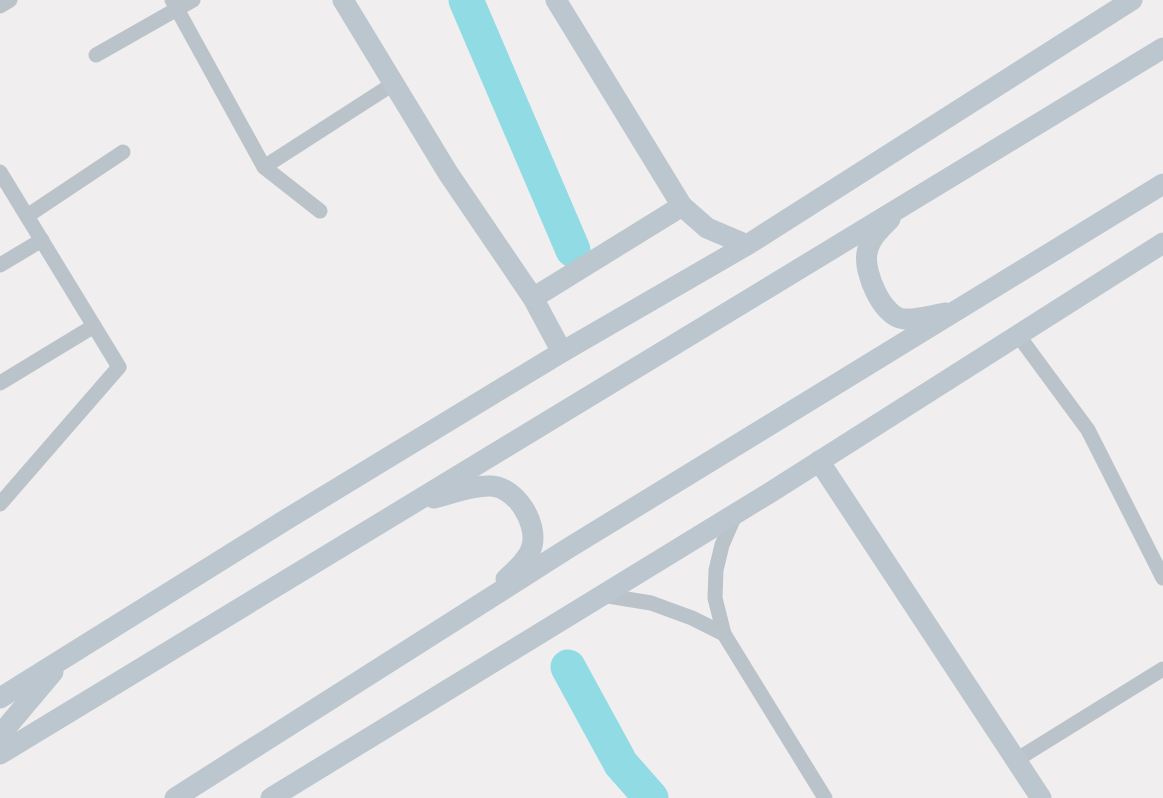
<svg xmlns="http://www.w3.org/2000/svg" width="1163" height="798" font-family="'Fira Sans Condensed',sans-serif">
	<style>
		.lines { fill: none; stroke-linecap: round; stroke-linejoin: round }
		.river { stroke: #90dbe4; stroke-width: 35 }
		.street { stroke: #bac3c9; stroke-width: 15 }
		.secondary { stroke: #bbc6ce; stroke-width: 21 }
	</style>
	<rect width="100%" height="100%" fill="#f0eeee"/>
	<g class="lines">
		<g class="river">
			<path d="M466,0l107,250"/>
			<path d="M568,667l53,97 30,34"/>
		</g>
		<g class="street">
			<path d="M172,0l92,167 56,44"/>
			<path d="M0,6l10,-6"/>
			<path d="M96,55l97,-55"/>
			<path d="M264,167l129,-83"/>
			<path d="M0,172l119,195 -119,137"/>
			<path d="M27,216l96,-64"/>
			<path d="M0,265l42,-25"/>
			<path d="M1018,335l70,95 75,148"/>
			<path d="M0,383l94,-57"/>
			<path d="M736,513l-14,32 -6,25 -1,28 9,36 101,164"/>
			<path d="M602,595l49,8 41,15 32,16"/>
			<path d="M1016,760l147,-91"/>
		</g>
		<g class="secondary">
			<path d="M343,0l105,173 85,125 29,54"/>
			<path d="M556,0l126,206 25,22 40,17"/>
			<path d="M890,219c-9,9 -21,20 -23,34 -4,19 16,65 37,66 13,1 29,-4 42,-6"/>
			<path d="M533,298l149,-92"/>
			<path d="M819,461l222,337"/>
			<path d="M434,498c17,-4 39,-13 57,-12 25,1 47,37 41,60 -3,13 -17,25 -26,33"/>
			<path d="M0,698l287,-179 275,-167 185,-107 385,-245"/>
			<path d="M0,735l53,-63"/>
			<path d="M0,754l1163,-706"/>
			<path d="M175,798l392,-249 596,-365"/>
			<path d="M271,798l500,-306 392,-249"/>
		</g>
	</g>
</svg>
